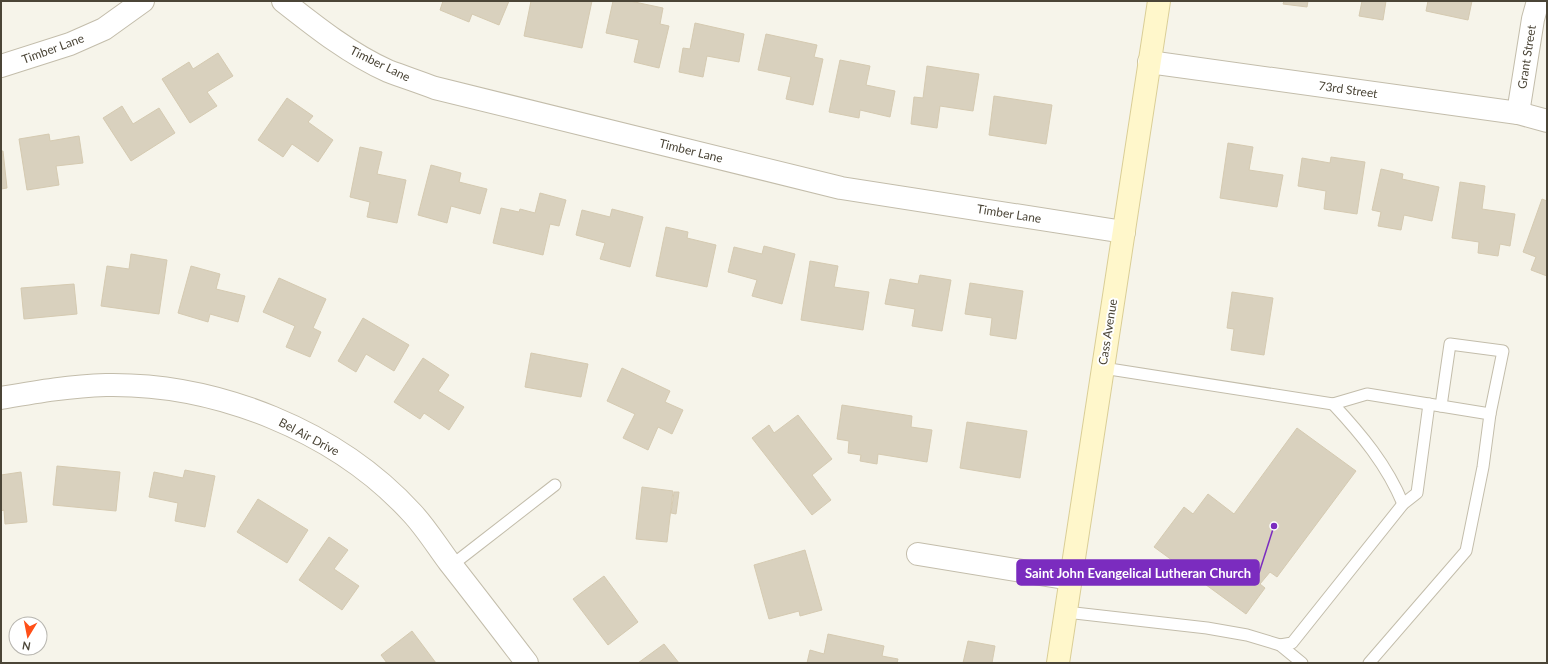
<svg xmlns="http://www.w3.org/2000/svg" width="1548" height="664" font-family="Lato,sans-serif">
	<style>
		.building { fill: #d9d1be; stroke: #d5cab1 }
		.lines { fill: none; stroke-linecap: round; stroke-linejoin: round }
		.lane-casing { stroke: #c3bdab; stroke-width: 13 }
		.street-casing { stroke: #c3bdab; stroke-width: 24 }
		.secondary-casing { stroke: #dace96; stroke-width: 24 }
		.lane { stroke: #fff; stroke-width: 11 }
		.street { stroke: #fff; stroke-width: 22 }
		.secondary { stroke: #fff7cb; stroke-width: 22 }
		.labels { text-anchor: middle; stroke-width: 4; stroke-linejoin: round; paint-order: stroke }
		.street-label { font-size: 12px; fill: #4b4537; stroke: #fff }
		.leader { fill: none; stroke: #7b2cbf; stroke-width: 1.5 }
		.callout-dot { fill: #7b2cbf; stroke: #fff; stroke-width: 1.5 }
		.callout { fill: #7b2cbf; stroke: #7b2cbf; stroke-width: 1.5 }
		.callout-label { font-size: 13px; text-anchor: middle; font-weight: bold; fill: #fff }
	</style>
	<rect width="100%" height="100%" fill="#f6f4ea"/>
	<g class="building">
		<path d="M443,1h66l-10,24 -27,-11 -3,8 -29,-12z"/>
		<path d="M531,1h61l-10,47 -58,-12z"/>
		<path d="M613,1h17l33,7 -3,16 9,2 -10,42 -25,-6 5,-22 -33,-7z"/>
		<path d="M1284,1h24l-1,6 -24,-3z"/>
		<path d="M1362,1h24l-3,19 -24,-4z"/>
		<path d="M1428,1h44l-4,19 -42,-9z"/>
		<path d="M695,23l49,11 -5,28 -32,-6 -4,21 -24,-5 4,-24 7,1z"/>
		<path d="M766,34l51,11 -3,12 9,2 -10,46 -27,-6 5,-22 -33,-7z"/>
		<path d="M218,53l15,23 -26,16 10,14 -27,17 -28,-44 27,-17 4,7z"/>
		<path d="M840,60l30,6 -4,19 29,6 -5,26 -30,-7 -1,8 -30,-6z"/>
		<path d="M927,66l52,8 -6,37 -33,-5 -3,22 -26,-4 3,-27 9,1z"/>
		<path d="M994,96l58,9 -6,39 -57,-9z"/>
		<path d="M287,98l26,18 -5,6 25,18 -15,22 -26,-18 -9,13 -25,-17z"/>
		<path d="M122,106l11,18 26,-16 16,25 -44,28 -28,-43z"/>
		<path d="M49,134l1,7 29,-5 4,27 -27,3 3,19 -32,5 -8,-51z"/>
		<path d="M1228,143l25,4 -4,23 34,5 -6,32 -57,-9z"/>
		<path d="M360,147l22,5 -5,22 29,6 -9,43 -30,-6 3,-15 -20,-5z"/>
		<path d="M1,151h2l4,37 -6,1z"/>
		<path d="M1331,157l34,5 -8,52 -33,-5 2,-18 -28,-5 4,-28 28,5z"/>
		<path d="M431,165l30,8 -2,9 28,7 -7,25 -29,-8 -4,17 -29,-8z"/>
		<path d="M1381,169l22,5 -1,5 37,8 -7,34 -28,-6 -3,15 -23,-4 3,-14 -9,-2z"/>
		<path d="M1460,182l25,4 -3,23 33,5 -5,32 -10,-2 -2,12 -20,-3 1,-11 -27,-4z"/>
		<path d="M540,193l26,7 -7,26 -9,-2 -7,31 -50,-12 8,-35 18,4 1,-3 15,4z"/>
		<path d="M1542,199l5,2v75l-16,-6 5,-13 -13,-5z"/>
		<path d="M612,209l31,8 -13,50 -30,-8 5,-16 -29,-8 6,-25 28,7z"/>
		<path d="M666,227l22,5 -1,6 29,7 -9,42 -51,-11z"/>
		<path d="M764,246l31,8 -13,50 -30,-8 5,-16 -29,-8 6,-25 28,7z"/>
		<path d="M131,254l36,6 -8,54 -58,-8 6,-40 22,3z"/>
		<path d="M810,261l28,5 -4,21 35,5 -6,38 -62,-10z"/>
		<path d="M191,266l29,8 -4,15 29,7 -7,26 -28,-8 -2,8 -30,-9z"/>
		<path d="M920,275l31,5 -9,51 -30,-5 3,-17 -30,-5 5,-25 28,5z"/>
		<path d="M279,278l47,21 -13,29 8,4 -11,25 -24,-10 9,-21 -32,-14z"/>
		<path d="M970,283l53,8 -7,48 -26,-4 2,-17 -27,-4z"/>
		<path d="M74,284l3,30 -53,5 -3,-31z"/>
		<path d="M1232,292l41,6 -9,57 -33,-5 3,-21 -7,-1z"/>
		<path d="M363,318l46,27 -15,26 -28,-17 -10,18 -18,-11z"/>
		<path d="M531,353l57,11 -7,33 -56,-10z"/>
		<path d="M423,358l26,17 -11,16 26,16 -15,23 -25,-17 -4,6 -26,-17z"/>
		<path d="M622,368l48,23 -5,11 18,8 -11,24 -14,-7 -10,23 -25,-12 12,-24 -28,-13z"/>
		<path d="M842,405l70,11 -1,11 21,3 -5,32 -49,-8 -1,10 -17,-3 1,-6 -13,-2 1,-12 -12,-2z"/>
		<path d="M798,415l34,44 -20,16 19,25 -19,15 -60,-77 17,-13 5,8z"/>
		<path d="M967,422l60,9 -7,47 -60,-10z"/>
		<path d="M1297,428l59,43 -79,106 -7,-5 -10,12 5,4 -19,26 -92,-67 30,-40 9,7 15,-20 26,20z"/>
		<path d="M57,466l63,6 -4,39 -63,-6z"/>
		<path d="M185,470l30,6 -10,51 -30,-6 3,-18 -29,-6 5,-25 29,6z"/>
		<path d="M21,472l6,50 -22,2 -1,-14 -3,1v-36z"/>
		<path d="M642,487l31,4 -6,51 -31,-3z"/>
		<path d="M674,492h5l-3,22 -5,-1z"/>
		<path d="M258,499l50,31 -21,33 -50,-31z"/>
		<path d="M329,537l19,13 -14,19 25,17 -17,24 -43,-30z"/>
		<path d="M805,550l17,60 -22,6 -1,-5 -30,8 -15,-54z"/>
		<path d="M604,576l34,46 -30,23 -35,-46z"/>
		<path d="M412,631l24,32h-49l-6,-8z"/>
		<path d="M828,634l56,12 -2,10 16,3 -1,4h-90l3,-13 14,4z"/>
		<path d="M968,641l27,5 -3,17h-29z"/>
		<path d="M664,644l15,19h-41z"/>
	</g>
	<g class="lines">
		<defs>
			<g id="lane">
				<path d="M1103,368l230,36 34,-10 123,20 -7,53 -17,84 -97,112"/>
				<path d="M1333,404c28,30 54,61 70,100"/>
				<path d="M1441,406l9,-62 53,7 -13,63"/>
				<path d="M452,565l103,-80"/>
				<path d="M1066,612l141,16 40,7 33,10 22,18"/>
				<path d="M1280,645l12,-2 111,-139 14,-11 12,-89"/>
			</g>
			<g id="street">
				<path d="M283,1c33,26 67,53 105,70 16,6 31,11 47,17l406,100 283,44"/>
				<path d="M1149,62l369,51 29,8"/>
				<path d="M1,66l69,-22 34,-15 39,-28"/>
				<path d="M1518,113l15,-94 5,-18"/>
				<path d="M1,398c35,-6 69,-12 105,-13 111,-2 231,46 306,128 14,15 25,33 37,49 26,33 52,67 78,101"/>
				<path d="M918,554l153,25"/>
			</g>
			<path id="secondary" d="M1058,663l101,-662"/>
		</defs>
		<use href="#lane" class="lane-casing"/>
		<use href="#street" class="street-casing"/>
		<use href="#secondary" class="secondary-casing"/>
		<use href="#lane" class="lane"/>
		<use href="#street" class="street"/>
		<use href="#secondary" class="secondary"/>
	</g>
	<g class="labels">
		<g class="street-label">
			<text transform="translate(53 49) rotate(-20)" y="4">Timber Lane</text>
			<text transform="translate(1527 57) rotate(-81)" y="4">Grant Street</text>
			<text transform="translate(380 64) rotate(26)" y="4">Timber Lane</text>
			<text transform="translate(1348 90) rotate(8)" y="4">73rd Street</text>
			<text transform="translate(691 151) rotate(14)" y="4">Timber Lane</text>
			<text transform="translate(1009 214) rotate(9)" y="4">Timber Lane</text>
			<text transform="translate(1108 332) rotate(-81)" y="4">Cass Avenue</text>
			<text transform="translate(309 437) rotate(28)" y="4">Bel Air Drive</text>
		</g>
	</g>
	<path class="leader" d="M1274 526L1259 573"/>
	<circle class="callout-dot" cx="1274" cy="526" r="4"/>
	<rect class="callout" x="1017" y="560" width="242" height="25" rx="4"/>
	<g class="callout-label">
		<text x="1138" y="578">Saint John Evangelical Lutheran Church</text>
	</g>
	<rect width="1548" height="664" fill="none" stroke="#4b4537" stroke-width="4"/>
	<g transform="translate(28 636) rotate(190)"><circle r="19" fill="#ffffff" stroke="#b7b5af"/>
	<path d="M0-3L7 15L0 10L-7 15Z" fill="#ff4f18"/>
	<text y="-6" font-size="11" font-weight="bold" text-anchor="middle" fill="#4b4537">N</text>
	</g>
</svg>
